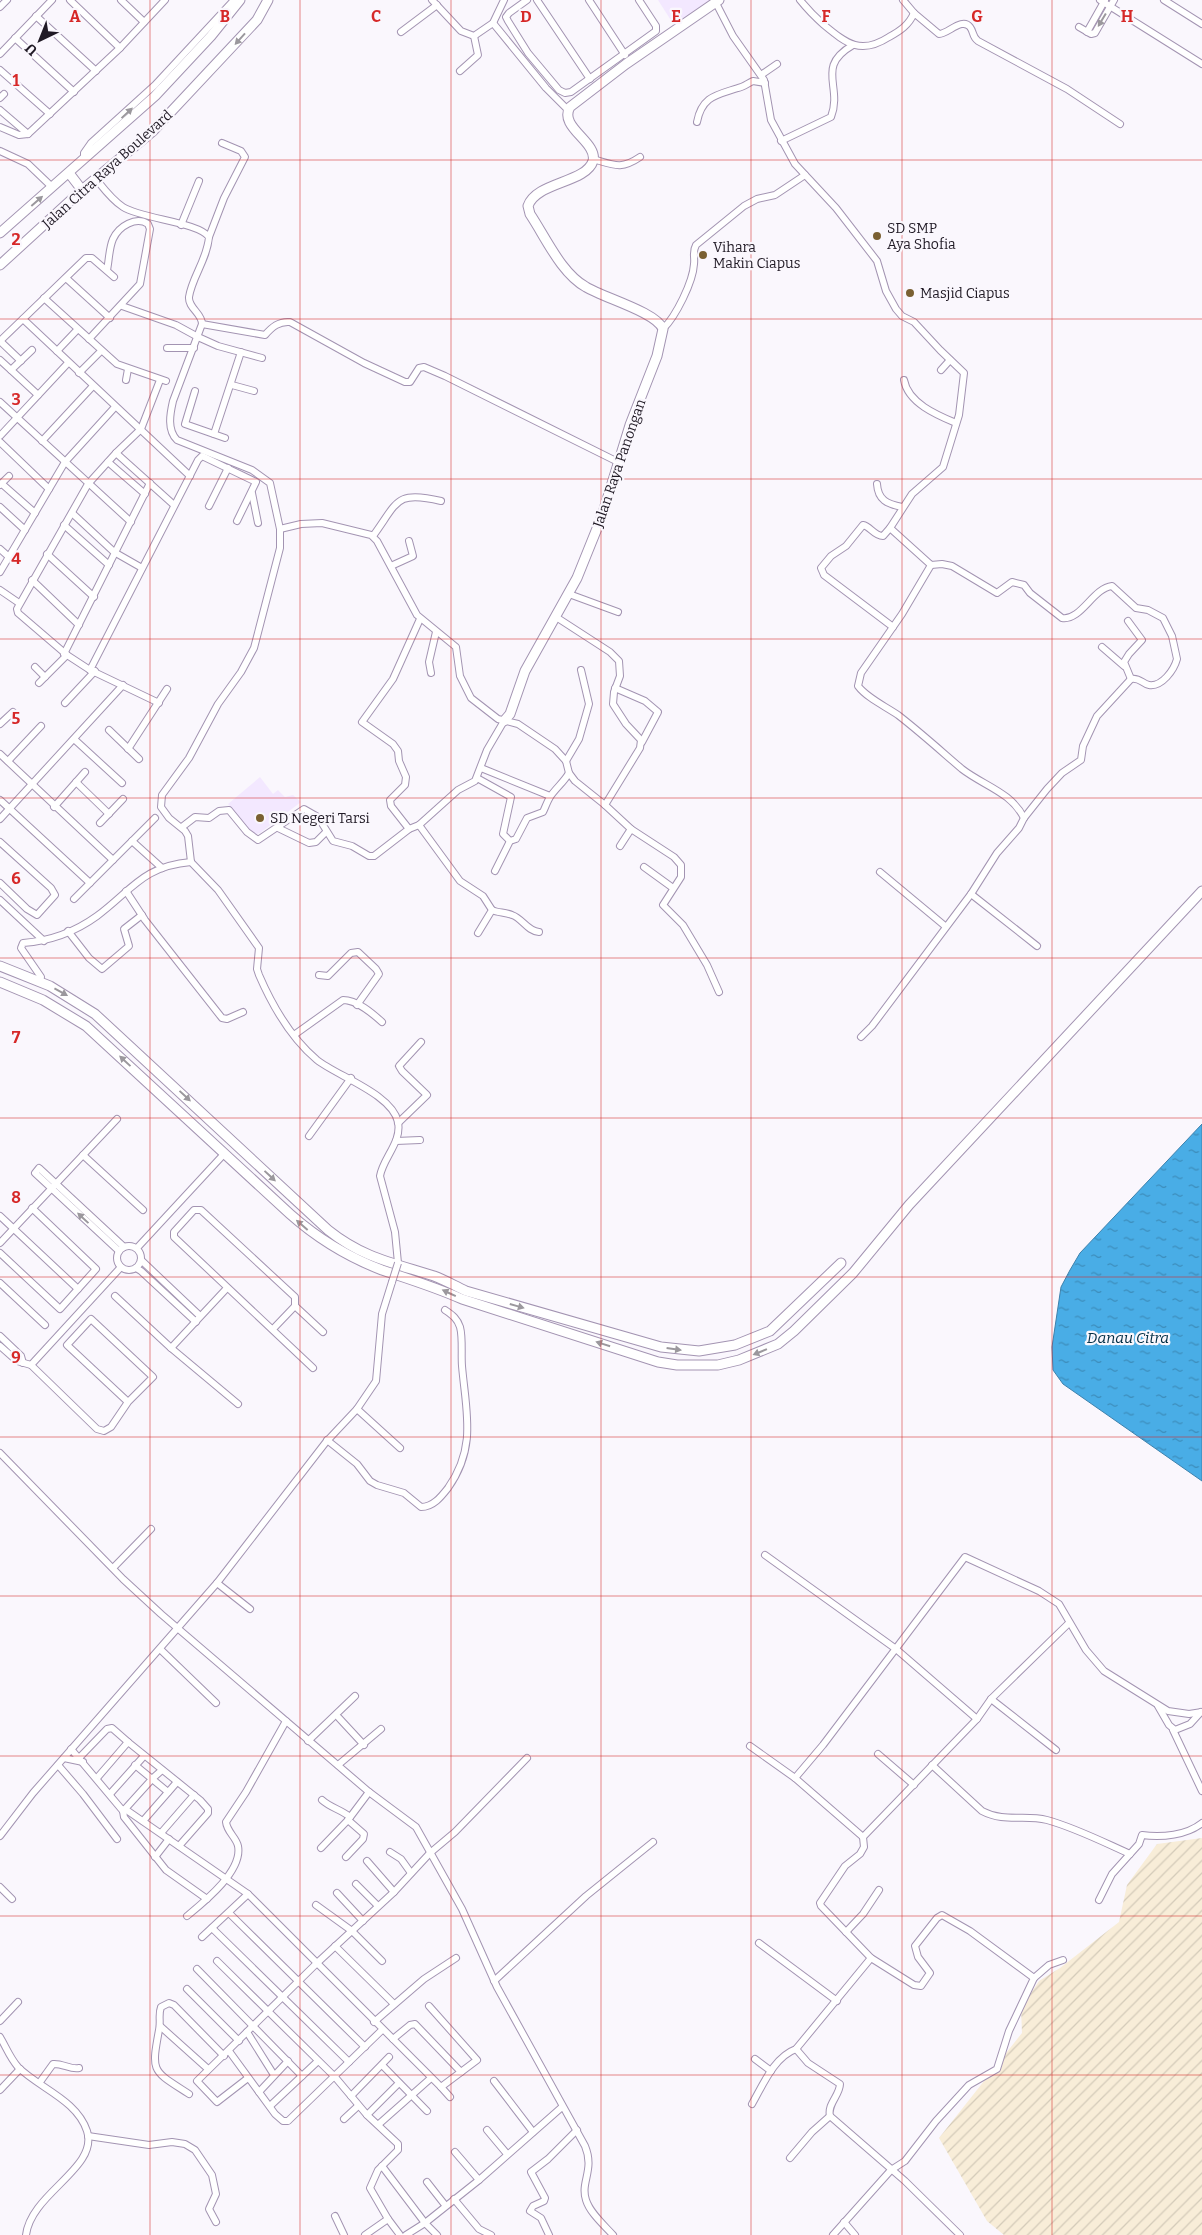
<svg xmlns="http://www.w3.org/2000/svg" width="1202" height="2235" font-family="Bitter,serif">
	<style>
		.industrial { fill: url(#industrial-furrows) }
		.built { fill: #f3e8ff }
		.water { fill: url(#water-ripples); stroke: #3d81ac }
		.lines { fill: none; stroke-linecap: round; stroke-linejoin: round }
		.street-casing { stroke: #a394b2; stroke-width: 8 }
		.secondary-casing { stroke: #a394b2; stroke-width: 11 }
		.street { stroke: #fff; stroke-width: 6 }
		.secondary { stroke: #fff; stroke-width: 9 }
		.street-bridge-casing { stroke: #a394b2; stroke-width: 8; stroke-linecap: butt }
		.street-bridge { stroke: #fff; stroke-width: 6 }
		.oneway { fill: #9b989d }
		.grid { fill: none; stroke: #d62828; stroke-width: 1; stroke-opacity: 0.55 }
		.poi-dot { fill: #7a6032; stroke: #faf7fd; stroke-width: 2 }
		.labels { text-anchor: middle; stroke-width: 4.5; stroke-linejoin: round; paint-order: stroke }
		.street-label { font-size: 14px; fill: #201a25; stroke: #faf7fd }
		.poi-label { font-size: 14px; fill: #201a25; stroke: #faf7fd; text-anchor: start }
		.water-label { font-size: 15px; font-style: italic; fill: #002d44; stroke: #faf7fd }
		.grid-label { font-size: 16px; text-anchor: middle; font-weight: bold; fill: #d62828; stroke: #faf7fd; stroke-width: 4.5; stroke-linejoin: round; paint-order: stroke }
	</style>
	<defs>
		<pattern id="industrial-furrows" width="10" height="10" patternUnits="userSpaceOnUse" patternTransform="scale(1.25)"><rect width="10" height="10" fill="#f8edd8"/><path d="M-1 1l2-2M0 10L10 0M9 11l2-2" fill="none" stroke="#d4cbb9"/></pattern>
		<pattern id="water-ripples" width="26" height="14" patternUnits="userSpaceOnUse" patternTransform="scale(1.25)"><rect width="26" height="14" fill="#49ade6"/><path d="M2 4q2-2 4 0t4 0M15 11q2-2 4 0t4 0" fill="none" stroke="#3c8cba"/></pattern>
	</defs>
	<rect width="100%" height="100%" fill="#faf7fd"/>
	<path class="industrial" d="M1202,1838v397h-198l-17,-14 -48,-83 83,-105 -1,-25 18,-27 21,-13 59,-46 8,-37 30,-41z"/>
	<g class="built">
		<path d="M658,0h52l-36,25z"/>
		<path d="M260,777l13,17 5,-4 7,7 8,-2 8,7 -41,31 -6,2 -26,-31z"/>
	</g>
	<path class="water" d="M1202,1124v357l-139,-97 -10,-14 -1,-23 9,-60 9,-17 10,-17z"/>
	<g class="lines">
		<defs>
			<g id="street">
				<path d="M70,0l50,48"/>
				<path d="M121,0l23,22"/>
				<path d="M432,0l29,31 13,5 19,-13 11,-23"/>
				<path d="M527,0l-18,13 -3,4 2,4 20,32 31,37 6,3 6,-1 85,-61v-5l-17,-26"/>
				<path d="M537,0l53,79"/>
				<path d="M589,0l36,55"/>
				<path d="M800,0c8,10 15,17 24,25 23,19 37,30 65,12 11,-6 20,-12 25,-24l25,21c9,0 23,-17 31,-7 4,5 2,10 8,14l89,48 53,35"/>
				<path d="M903,0l11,13"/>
				<path d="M1100,0l102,64"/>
				<path d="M1164,0l38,24"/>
				<path d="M716,3l17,33 31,44 7,40 24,44 41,44 41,53 9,30 10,18 6,7 12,6 26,28 24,23 -5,42 -16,52 -31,27 -22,34 -7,8c-9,0 -13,-10 -20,-11l-17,21 -15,10 -10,12 3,7 69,52"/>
				<path d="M0,7l7,-7"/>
				<path d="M36,16l60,55"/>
				<path d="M493,23l53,65 22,22"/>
				<path d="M1079,27l12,7 4,-1 19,-33"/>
				<path d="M401,32l36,-27"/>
				<path d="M1087,32l18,-32"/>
				<path d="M15,38l59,54"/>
				<path d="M0,54l52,-54"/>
				<path d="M0,70l50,44"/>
				<path d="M460,71l18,-16 -4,-19"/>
				<path d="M761,75l16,-11"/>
				<path d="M0,98l4,-4"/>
				<path d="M0,110l28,24"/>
				<path d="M697,122c5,-26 20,-27 41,-34 6,-1 10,-5 15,-7l12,2"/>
				<path d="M0,127l19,8 9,-1 92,-86 45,-48"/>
				<path d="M781,141l50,-24c12,-31 -16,-50 22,-72"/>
				<path d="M0,151l28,13 24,23"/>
				<path d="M84,159v-6l7,-10 64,-58 79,-85"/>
				<path d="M593,159c21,6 28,11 47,-2"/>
				<path d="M96,179c8,10 16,21 27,28 19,12 75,15 86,30 -2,23 -17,40 -20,60 -1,11 13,16 13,27l-29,77c-3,13 -6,29 4,39l75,30 18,13 10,46v19l-26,100 -13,24 -23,32 -29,54 -27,37 -1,12 8,11 16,13 3,5 3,26 27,28 41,58 -2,21 2,6c13,30 33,64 58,85 20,16 75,34 81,62 4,20 -15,36 -18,54l15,56 3,31"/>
				<path d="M181,225l18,-44"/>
				<path d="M209,237l15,-39 21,-41 -4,-6 -19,-8"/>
				<path d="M66,278l44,40"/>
				<path d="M44,298l73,66 49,17"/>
				<path d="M122,306l54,19 22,12 20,9 44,12"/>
				<path d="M23,319l167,157"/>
				<path d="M202,324l63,11c7,-8 14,-14 25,-13l74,41 41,19h5l9,-14 5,-1 21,9 173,86"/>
				<path d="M663,329c13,-13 30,-47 31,-65 1,-7 -2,-12 2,-19l48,-39 13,-7 18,-4 30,-20"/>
				<path d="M89,339l51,-55 10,-55 -2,-5c-12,-8 -29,2 -35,15 -4,9 -4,22 -6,31"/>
				<path d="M0,341l86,-83h6l22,19"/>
				<path d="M0,341l21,20"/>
				<path d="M167,348h27"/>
				<path d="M32,350l-21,20 27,25"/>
				<path d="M57,351l20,-21"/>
				<path d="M0,360l11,10"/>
				<path d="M941,370l9,-10"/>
				<path d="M79,373l22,-22"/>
				<path d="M126,380l2,-11"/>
				<path d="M904,380c4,23 33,35 52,43"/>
				<path d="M232,385l22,6"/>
				<path d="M195,391l-10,33 40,14"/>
				<path d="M0,402l131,120"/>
				<path d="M214,434l27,-82"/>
				<path d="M0,436l68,-73"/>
				<path d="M42,441l51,-55"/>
				<path d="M0,442l49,47"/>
				<path d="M116,453l58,52"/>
				<path d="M108,462l37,32"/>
				<path d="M2,484l33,29"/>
				<path d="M877,484c1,16 10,20 25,23"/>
				<path d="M0,485l9,-9"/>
				<path d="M252,493l6,30"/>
				<path d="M209,506l19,-38"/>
				<path d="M0,507l25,23"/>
				<path d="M72,513l42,39 28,16"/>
				<path d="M64,525l45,40"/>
				<path d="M280,529l21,-5 21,-1 49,12 6,6 40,74 39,32 4,29 11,22 27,21 20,5 37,25 11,12 3,12 6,8 30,24 26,24 43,28 7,8v12l-18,28 20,20 24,40 12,27"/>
				<path d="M373,536c25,-34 22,-46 68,-35"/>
				<path d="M0,549l9,8"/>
				<path d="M47,554l47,43"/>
				<path d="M931,565l-29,49 -41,59 -3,13c9,12 27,20 40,29 22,17 43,36 64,54 22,17 49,23 62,49"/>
				<path d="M391,566l22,-10 -4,-15"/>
				<path d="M0,572l65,-110 50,-55"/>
				<path d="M32,580l47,45"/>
				<path d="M0,590l19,13"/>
				<path d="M569,594l49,18"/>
				<path d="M556,617l54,35 9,9 1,15 -6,16 -1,12 13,20 15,16 -1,8 -35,57"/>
				<path d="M1128,621l14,19 -13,14 -5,8 7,17"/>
				<path d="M1102,647l22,19v-2"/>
				<path d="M64,654l86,-171"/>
				<path d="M35,667l10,10"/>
				<path d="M90,670l108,-210 4,-4 54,26 -19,39"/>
				<path d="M431,673l-2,-11 7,-30"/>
				<path d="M39,683l28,-28"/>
				<path d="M615,688l30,13 13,11 -16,30"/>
				<path d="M65,703l30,-32"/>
				<path d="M159,703l-69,-33 -23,-15 -49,-42 -1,-4 71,-125 28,-31 25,-24 19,-49"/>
				<path d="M0,724l13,-12"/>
				<path d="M109,730l30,29"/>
				<path d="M74,739l48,44"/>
				<path d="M128,749l39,-60"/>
				<path d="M0,754l113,106"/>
				<path d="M8,761l33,-35"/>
				<path d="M566,761l13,-22 10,-35 -8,-34"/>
				<path d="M481,768l69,28"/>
				<path d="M477,778l34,19 -8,37 7,7"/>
				<path d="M76,782l33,32"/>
				<path d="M0,800l90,83"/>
				<path d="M54,807l31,-35"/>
				<path d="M0,819l123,-134"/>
				<path d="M100,823l23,-24"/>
				<path d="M419,825l41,56 23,15 9,14 -14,23"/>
				<path d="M182,827l13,-10 14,1 10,-7 10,-1 18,22 11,8 46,-31 14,8 15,24 19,5 17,10h5l35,-27 10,-4 39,-35 17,-9 12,-31 17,-29"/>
				<path d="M278,828l31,15 7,-1 10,-10"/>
				<path d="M409,829l-18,-23 -1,-6 15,-15 1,-8 -7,-16 -1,-10 -5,-7 -31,-22 31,-43 27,-60"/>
				<path d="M132,841l30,27"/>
				<path d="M0,842l51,46 4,7 -18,20 -10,-6 -27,-26"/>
				<path d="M620,846l11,-17"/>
				<path d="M644,867l29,21"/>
				<path d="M495,871l15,-30 6,-2 11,-21 16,-6c2,-4 4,-10 7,-15 5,-8 14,-15 19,-24"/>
				<path d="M880,872l65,54"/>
				<path d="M126,891l19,29 77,98 5,1 16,-7"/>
				<path d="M971,894l66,52"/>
				<path d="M74,899l81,-81"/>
				<path d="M0,900l44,41"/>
				<path d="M492,910c6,3 13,2 20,5 10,3 15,16 27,17"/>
				<path d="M68,931l21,27 13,11 27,-23 -5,-17 18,-14"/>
				<path d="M319,975l9,1 23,-23 7,-1 18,17 3,5 -22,31"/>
				<path d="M40,982l1,-5 -20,-29 2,-5c27,-2 52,-11 74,-27 35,-26 46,-50 94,-54"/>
				<path d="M294,1035l49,-35c14,0 29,13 39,22"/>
				<path d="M861,1037l11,-11 99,-132 26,-41 22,-25 5,-10 23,-29 15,-16 19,-13 2,-14 14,-30 34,-37c9,-2 11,5 18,6 13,2 25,-15 28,-26l-5,-23 -9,-18 -15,-8 -12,-2 -24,-22c-19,2 -31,35 -50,32l-32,-25 -6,-8 -12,-3 -15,11 -45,-27 -10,-2 -11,1 -41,-37"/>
				<path d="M398,1123l29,-28 -25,-24 -3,-5 22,-24"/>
				<path d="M309,1136l42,-58"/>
				<path d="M396,1141l24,-1"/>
				<path d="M83,1155l60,55"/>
				<path d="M0,1216l78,73"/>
				<path d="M0,1243l117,-124"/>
				<circle cx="129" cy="1258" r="12"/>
				<path d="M137,1248l87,-94"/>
				<path d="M119,1251l-84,-78 4,-5 85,79"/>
				<path d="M0,1253l60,56 36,-40 -64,-61"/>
				<path d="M141,1260l59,56"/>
				<path d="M121,1267l-90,98 66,64 7,2 7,-4 17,-25 25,-25 -62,-58 -24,26 61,57"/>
				<path d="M136,1268l5,3 55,51"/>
				<path d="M0,1283l45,42"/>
				<path d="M115,1296l56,52 67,56"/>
				<path d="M295,1306l28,26"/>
				<path d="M273,1329l22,-23v-9l-94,-87h-7l-20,22v5l139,131"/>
				<path d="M0,1336l21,20 2,7"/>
				<path d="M0,1346l17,15 14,4"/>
				<path d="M171,1348l56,-60"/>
				<path d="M357,1409l43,39"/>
				<path d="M327,1440l30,24 13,17 7,4 27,8 17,14c12,0 20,-10 27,-19 29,-41 18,-76 14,-122 -1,-12 1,-28 -2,-39 -3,-9 -8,-12 -15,-17"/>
				<path d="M0,1453l123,126 38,35 208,178 47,35 46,82 35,78 88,159c10,24 -5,36 1,54 4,13 18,25 27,35"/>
				<path d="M765,1555l131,94 81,70"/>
				<path d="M113,1568l38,-39"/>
				<path d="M217,1583l33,26"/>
				<path d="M160,1649l56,54"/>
				<path d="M991,1699l65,51"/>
				<path d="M1158,1706l11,19 6,5 15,-6 11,-12"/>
				<path d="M339,1718l25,27"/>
				<path d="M1173,1730l29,61"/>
				<path d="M308,1741l47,-45"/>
				<path d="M750,1746l45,32"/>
				<path d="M71,1749l52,62 2,-2 123,85 193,193 36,-27 -48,-54"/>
				<path d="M878,1754l36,31"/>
				<path d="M64,1758l19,4"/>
				<path d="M79,1758l28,-29 5,-1 16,14"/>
				<path d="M58,1765l25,29 34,45"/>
				<path d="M135,1765l33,27"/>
				<path d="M338,1765l43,-36"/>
				<path d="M932,1765l50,46c23,12 42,3 65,9 29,8 56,22 83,34"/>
				<path d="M97,1778l31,-36 72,58 8,9v4l-29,33"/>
				<path d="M110,1794l34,-38"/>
				<path d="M322,1800c9,8 18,9 28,17"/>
				<path d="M125,1809l28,-31 9,-8"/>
				<path d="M123,1811l1,6 42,53 41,29"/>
				<path d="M143,1821l34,-39"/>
				<path d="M161,1833l33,-38"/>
				<path d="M0,1836l33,-43 184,-210 109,-141 31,-33 19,-28 6,-67 10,-32"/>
				<path d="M863,1837l-68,-59 28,-33 142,-188 74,34 20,13 27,46 18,21 64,40 21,3 13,-2"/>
				<path d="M321,1848l27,-28 21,-28"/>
				<path d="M390,1852l11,7 10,14"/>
				<path d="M155,1857l14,-18"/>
				<path d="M346,1857l17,-18 1,-5 -16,-14"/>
				<path d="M367,1861l27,31"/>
				<path d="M356,1884l22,22"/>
				<path d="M0,1887l12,12"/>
				<path d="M337,1893l26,28"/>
				<path d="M1099,1900l13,-26 27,-30 3,-9c20,3 45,0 60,-12"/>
				<path d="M316,1905l36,26 30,30"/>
				<path d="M229,1913l136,134"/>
				<path d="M187,1916c17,-14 56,-45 51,-70 -2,-9 -11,-14 -12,-24l20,-30 40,-71"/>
				<path d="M212,1928l137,134"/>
				<path d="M846,1932l17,-18 16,-24"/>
				<path d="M202,1937l46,-43"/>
				<path d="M759,1943l78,58"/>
				<path d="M335,1946l59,58"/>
				<path d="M217,1961l118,116 32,38 31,29v6l-20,20 -8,18 18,31 -23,16"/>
				<path d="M197,1969l105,107"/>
				<path d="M1034,1978l15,-13 14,-5"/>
				<path d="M494,1981l92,-85 67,-54"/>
				<path d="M187,1989l52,52"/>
				<path d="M0,2021l18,-19"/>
				<path d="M374,2022l50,-43 32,-21"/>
				<path d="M160,2026l48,43"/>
				<path d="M247,2032l27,43"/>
				<path d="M0,2037c6,10 10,21 18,30 21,21 59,33 69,64 12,37 -56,62 -61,104"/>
				<path d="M393,2039l17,-14 5,-1 46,48"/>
				<path d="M796,2049l12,14 32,21c0,11 -13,20 -10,32l75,65 55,54"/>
				<path d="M229,2051l46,63 8,7h5l94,-91"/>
				<path d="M755,2059l16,12"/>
				<path d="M382,2065l45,46"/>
				<path d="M248,2078l-31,24 -20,-21 120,-118 77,-71 36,-39 25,-21 72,-74"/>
				<path d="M494,2081l39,51"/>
				<path d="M40,2082l13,-18c9,-1 18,6 26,4"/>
				<path d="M441,2087l9,10"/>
				<path d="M0,2090l20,-21"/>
				<path d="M259,2092l29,-31"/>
				<path d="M189,2094c-37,-24 -38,-21 -30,-64 2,-9 -1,-15 2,-23l8,-4 5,2 50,51"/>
				<path d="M351,2096l38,-39"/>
				<path d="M752,2104c11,-19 22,-47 44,-55l75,-91"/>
				<path d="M270,2106l48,-45"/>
				<path d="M367,2115l32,-32"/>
				<path d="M344,2119l14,-13"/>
				<path d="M379,2124l52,-46"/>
				<path d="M487,2130l20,24"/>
				<path d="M88,2136l61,9 23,-3 13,2 10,6 17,25 4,19 -7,15 7,13"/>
				<path d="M455,2152l24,28"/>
				<path d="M790,2158l22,-26 18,-16"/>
				<path d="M382,2166l43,57 12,12"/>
				<path d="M427,2182l18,23"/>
				<path d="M454,2199l25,30 12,6"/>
				<path d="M335,2216l9,19"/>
				<path d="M388,2219l12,16"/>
				<path d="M844,2222l11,13"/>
				<path d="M406,2235l19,-12 54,-43 83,-73"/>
				<path d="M549,2235l-8,-17 -11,-7 3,-5 11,-5 1,-3 -14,-26 17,-13 29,-29"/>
				<path d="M833,2235l58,-65 14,-9 31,-40 33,-36 28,-16 12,-38 25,-53 -64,-47 -28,-16 -5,3 -22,28 3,11 12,16 -9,13 -7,-1 -43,-27 -50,-52 -1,-3 25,-37 15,-12 4,-7 -1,-10 114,-118 14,-20 78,-76"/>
			</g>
			<g id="secondary">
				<path d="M69,173l13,17"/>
				<path d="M0,233l155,-137 56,-60 29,-36"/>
				<path d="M0,265l82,-75 71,-59 104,-111 11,-20"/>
				<path d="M504,721l6,-7 15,-43 52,-93 25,-62 28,-91 27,-69 6,-27c-7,-17 -59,-31 -77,-42 -25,-14 -40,-49 -56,-73l-2,-8c8,-24 58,-23 65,-45 5,-19 -35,-34 -23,-54l56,-43 93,-64"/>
				<path d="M0,966l50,20 45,28 233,216c35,28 65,33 106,46 11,4 21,10 32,15l195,56 38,4 36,-6 35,-14 71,-68"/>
				<path d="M0,982l43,18 43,26 204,188c27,24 58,43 92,56 27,9 53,17 80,29l196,63 19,3h41l21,-5 39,-16 16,-13 59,-58 56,-68 293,-314"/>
			</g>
		</defs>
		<use href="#street" class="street-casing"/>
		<use href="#secondary" class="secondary-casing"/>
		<use href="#street" class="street"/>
		<use href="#secondary" class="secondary"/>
		<defs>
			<path id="street-bridge" d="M392,1282l6,-19"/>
		</defs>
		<use href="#street-bridge" class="street-bridge-casing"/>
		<use href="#street-bridge" class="street-bridge"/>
	</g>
	<defs><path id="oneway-solid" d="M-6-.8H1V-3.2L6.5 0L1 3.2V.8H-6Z" transform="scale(1.25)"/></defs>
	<g class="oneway">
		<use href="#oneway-solid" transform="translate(1102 20) rotate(121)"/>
		<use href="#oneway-solid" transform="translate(240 39) rotate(132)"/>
		<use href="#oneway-solid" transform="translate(127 113) rotate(-43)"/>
		<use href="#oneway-solid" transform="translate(37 201) rotate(-41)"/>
		<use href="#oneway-solid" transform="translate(61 992) rotate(29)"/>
		<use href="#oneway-solid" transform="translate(125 1061) rotate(-137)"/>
		<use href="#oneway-solid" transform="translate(185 1096) rotate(43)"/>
		<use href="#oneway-solid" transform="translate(270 1176) rotate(43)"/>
		<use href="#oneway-solid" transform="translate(83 1218) rotate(-137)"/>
		<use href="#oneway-solid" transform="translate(302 1225) rotate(-139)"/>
		<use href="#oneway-solid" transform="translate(449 1293) rotate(-155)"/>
		<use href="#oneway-solid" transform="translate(517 1306) rotate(16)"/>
		<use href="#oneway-solid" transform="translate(603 1344) rotate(-162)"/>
		<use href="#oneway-solid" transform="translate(674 1349) rotate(8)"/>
		<use href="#oneway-solid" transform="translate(760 1352) rotate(158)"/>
	</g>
	<path class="grid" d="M150,0v2235M300,0v2235M451,0v2235M601,0v2235M751,0v2235M902,0v2235M1052,0v2235M0,160h1202M0,319h1202M0,479h1202M0,639h1202M0,798h1202M0,958h1202M0,1118h1202M0,1277h1202M0,1437h1202M0,1596h1202M0,1756h1202M0,1916h1202M0,2075h1202"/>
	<g class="poi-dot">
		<circle cx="877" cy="236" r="5"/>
		<circle cx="703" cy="255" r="5"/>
		<circle cx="910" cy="293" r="5"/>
		<circle cx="260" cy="818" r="5"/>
	</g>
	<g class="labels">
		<g class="street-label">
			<text transform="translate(107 169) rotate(-42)" y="5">Jalan Citra Raya Boulevard</text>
			<text transform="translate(619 463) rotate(-71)" y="5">Jalan Raya Panongan</text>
		</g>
		<g class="poi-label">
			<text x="887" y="233">SD SMP<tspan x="887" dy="16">Aya Shofia</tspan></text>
			<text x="713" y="252">Vihara<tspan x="713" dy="16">Makin Ciapus</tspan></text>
			<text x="920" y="298">Masjid Ciapus</text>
			<text x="270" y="823">SD Negeri Tarsi</text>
		</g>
		<g class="water-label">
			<text x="1128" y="1343">Danau Citra</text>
		</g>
	</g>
	<g class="grid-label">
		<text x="75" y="22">A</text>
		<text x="225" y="22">B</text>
		<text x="376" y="22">C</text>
		<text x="526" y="22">D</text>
		<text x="676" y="22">E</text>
		<text x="826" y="22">F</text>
		<text x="977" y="22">G</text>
		<text x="1127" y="22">H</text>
		<text x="16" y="86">1</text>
		<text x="16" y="245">2</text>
		<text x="16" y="405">3</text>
		<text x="16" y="564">4</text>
		<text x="16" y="724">5</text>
		<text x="16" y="884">6</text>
		<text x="16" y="1043">7</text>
		<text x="16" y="1203">8</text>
		<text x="16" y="1363">9</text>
	</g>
	<g transform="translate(40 40) rotate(223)" stroke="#faf7fd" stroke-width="4" paint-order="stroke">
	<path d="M0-4L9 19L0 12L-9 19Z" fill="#201a25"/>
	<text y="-8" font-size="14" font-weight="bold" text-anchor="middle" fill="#201a25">U</text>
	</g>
</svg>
